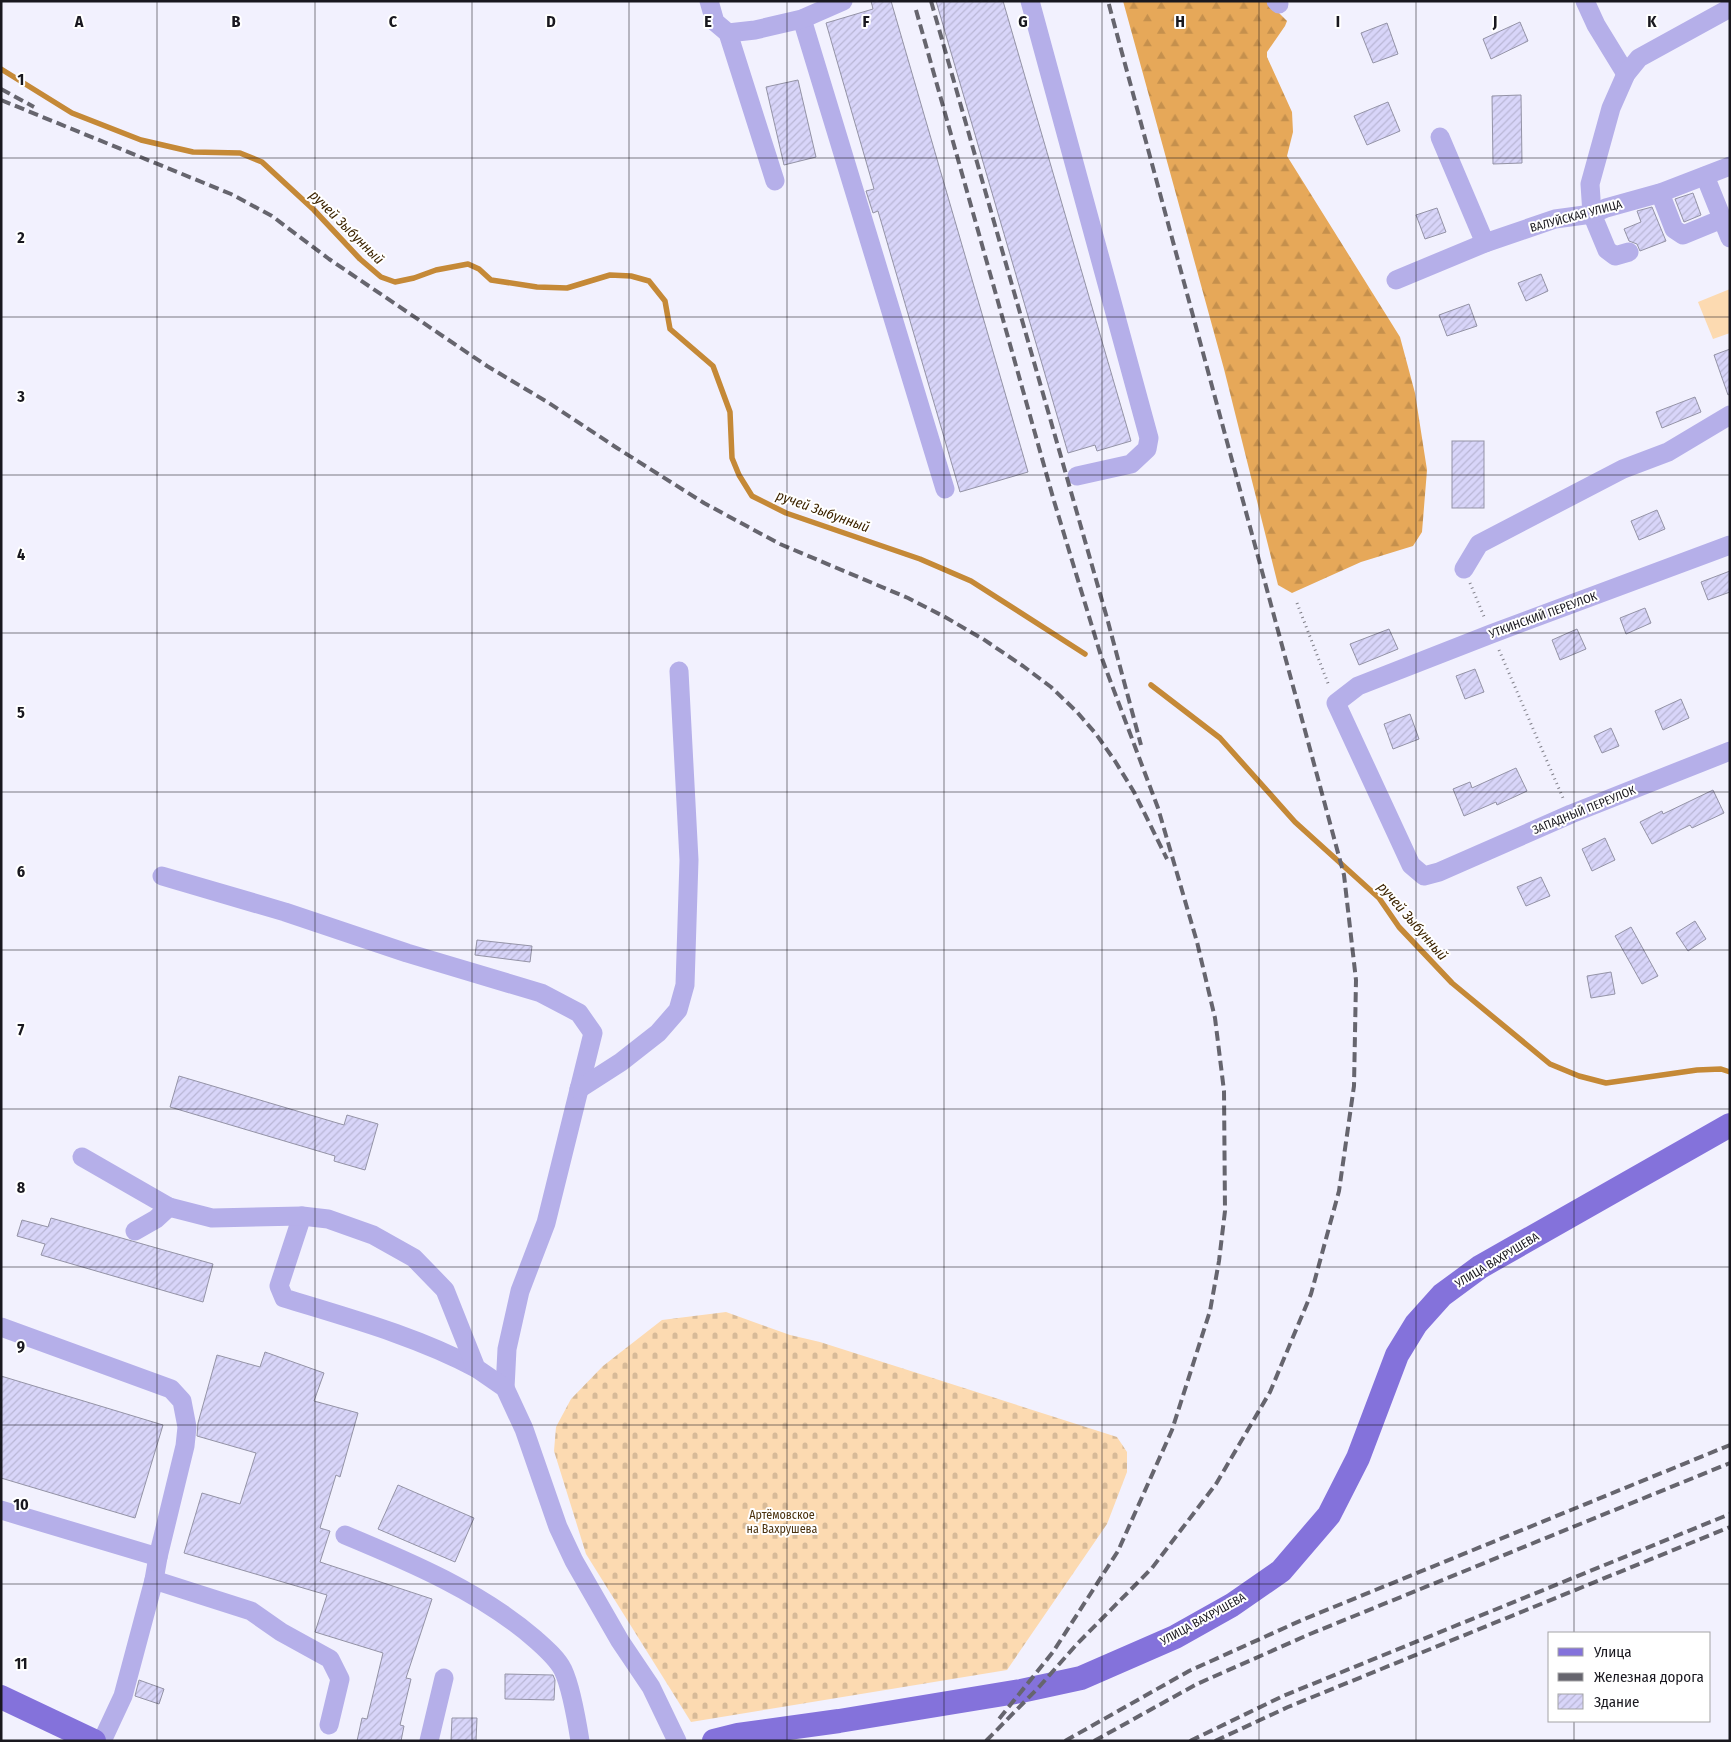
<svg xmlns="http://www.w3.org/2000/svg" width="1731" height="1742" font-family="'Fira Sans Condensed',sans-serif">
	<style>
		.forest { fill: url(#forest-firs) }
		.cemetery { fill: url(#cemetery-stones) }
		.park { fill: #fcdab1 }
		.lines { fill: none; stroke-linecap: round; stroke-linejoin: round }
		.stream { stroke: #c58937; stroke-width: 5.5 }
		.building { fill: url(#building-hatch); stroke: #9493a6 }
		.path { stroke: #81808a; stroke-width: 3; stroke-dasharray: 1 4; stroke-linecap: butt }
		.minor { stroke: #b5afe9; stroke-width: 19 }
		.major { stroke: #8472db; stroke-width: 24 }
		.rail { stroke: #66656e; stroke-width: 4; stroke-dasharray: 10 5; stroke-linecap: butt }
		.grid { fill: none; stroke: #19181f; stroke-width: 1; stroke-opacity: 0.55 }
		.labels { text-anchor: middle; stroke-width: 4; stroke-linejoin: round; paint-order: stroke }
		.street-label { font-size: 12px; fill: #19181f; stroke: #fff }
		.park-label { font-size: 12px; fill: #4c3310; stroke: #fff }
		.water-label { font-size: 14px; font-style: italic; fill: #3d2401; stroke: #fff }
		.grid-label { font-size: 16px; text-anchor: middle; font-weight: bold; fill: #19181f; stroke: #fff; stroke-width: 4; stroke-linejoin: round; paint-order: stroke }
	</style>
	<defs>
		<pattern id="forest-firs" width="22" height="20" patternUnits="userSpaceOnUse" patternTransform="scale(1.25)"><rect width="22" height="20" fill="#e6a859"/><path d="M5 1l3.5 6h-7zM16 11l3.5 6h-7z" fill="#c5904d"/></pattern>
		<pattern id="cemetery-stones" width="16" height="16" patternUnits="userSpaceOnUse" patternTransform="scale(1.25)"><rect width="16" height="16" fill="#fcdab1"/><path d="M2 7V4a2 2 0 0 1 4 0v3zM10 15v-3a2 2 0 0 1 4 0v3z" fill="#d7ba98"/></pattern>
		<pattern id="building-hatch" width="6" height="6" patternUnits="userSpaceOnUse" patternTransform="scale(1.25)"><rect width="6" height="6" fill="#d8d5f9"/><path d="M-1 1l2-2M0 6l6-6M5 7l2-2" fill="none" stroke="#b9b6d5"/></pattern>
	</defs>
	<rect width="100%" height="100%" fill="#f2f1fe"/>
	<path class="forest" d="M1123,1h144l20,20 -2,5 -18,26v5l25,55 1,20 -6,24 113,181 15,56 12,77 -5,62 -9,14 -52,16 -69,31 -14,-8 -54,-216z"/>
	<path class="cemetery" d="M726,1312l64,23 30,7 297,95 10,15v20l-20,52 -100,146 -316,52 -105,-168 -32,-103 2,-24 15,-28 32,-33 59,-46z"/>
	<path class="park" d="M1730,289v44l-17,6 -15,-37z"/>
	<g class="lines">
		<g class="stream">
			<path d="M1,69l71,44 69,27 52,12 47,1 22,9 52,48 46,49 21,18 14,5 19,-4 22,-8 32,-6 11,5 12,11 46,7 30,1 43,-13 21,1 18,5 16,20 5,28 43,37 17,46 2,46 7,17 13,21 34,17 134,46 51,22 114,73"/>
			<path d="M1151,685l69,53 75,84 84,76 20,29 53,56 98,81 29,12 27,7 91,-13 24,-1 9,3"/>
		</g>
	</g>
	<g class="building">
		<path d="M871,1h20l137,471 -68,20 -82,-281 -5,2 -7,-22 8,-2 -48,-166 47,-14z"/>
		<path d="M936,1h67l128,440 -34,10 -2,-6 -27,8z"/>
		<path d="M1520,22l8,19 -37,18 -8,-20z"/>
		<path d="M1387,23l11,31 -25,9 -12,-30z"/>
		<path d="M798,80l18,77 -32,8 -18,-78z"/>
		<path d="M1521,95l1,68 -29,1 -1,-68z"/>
		<path d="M1388,102l12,29 -33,14 -13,-29z"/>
		<path d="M1693,193l8,22 -17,7 -9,-23z"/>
		<path d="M1652,207l14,34 -26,10 -3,-7 -8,-3 -5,-12 17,-7 -4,-11z"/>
		<path d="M1437,208l9,24 -21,7 -9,-24z"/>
		<path d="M1541,274l7,17 -22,10 -8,-18z"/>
		<path d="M1469,304l8,22 -30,10 -8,-21z"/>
		<path d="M1730,349v45l-2,1 -14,-40z"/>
		<path d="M1695,397l6,15 -39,16 -6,-16z"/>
		<rect x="1452" y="441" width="32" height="67"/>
		<path d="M1657,510l8,19 -26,11 -8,-19z"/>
		<path d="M1730,571v21l-22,8 -7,-18z"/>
		<path d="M1645,608l6,15 -25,11 -6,-16z"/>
		<path d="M1389,629l9,20 -39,16 -9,-21z"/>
		<path d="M1577,629l9,20 -26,11 -8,-20z"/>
		<path d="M1475,669l9,23 -19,7 -9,-23z"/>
		<path d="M1681,699l8,19 -26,12 -8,-19z"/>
		<path d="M1410,714l9,25 -26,10 -9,-25z"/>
		<path d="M1611,728l8,18 -17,7 -8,-17z"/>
		<path d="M1516,768l11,23 -30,14 -1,-3 -32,14 -11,-27 17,-7 2,6z"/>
		<path d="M1713,790l11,23 -32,15 -2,-3 -38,19 -12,-22 22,-11 1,3z"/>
		<path d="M1605,838l10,22 -23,11 -10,-22z"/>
		<path d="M1541,877l9,19 -24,10 -9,-19z"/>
		<path d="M1695,921l11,18 -18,12 -12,-18z"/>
		<path d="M1631,927l27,49 -16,8 -27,-48z"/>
		<path d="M477,940l55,6 -2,16 -55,-7z"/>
		<path d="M1611,972l4,22 -24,4 -4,-22z"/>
		<path d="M179,1076l165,49 3,-10 31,9 -13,46 -31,-9 1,-5 -165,-49z"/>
		<path d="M51,1218l162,46 -10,38 -162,-47 4,-11 -28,-8 5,-16 26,7z"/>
		<path d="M265,1352l59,21 -10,28 44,12 -18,64 -4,-2 -16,53 10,3 -10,31 112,37 -26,79 5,1 -11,46 4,1 -3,15h-44l5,-23 5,1 16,-66 -68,-21 12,-37 -143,-42 18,-60 38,11 16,-51 -59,-17 1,-13 19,-68 43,12z"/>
		<path d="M1,1376l162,49 -28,93 -134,-40z"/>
		<path d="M398,1485l76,33 -19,44 -77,-33z"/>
		<path d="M505,1674l48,1 2,5 -1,20 -49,-1z"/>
		<path d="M139,1680l25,9 -5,15 -24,-8z"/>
		<path d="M452,1718h25l-1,23h-25z"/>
	</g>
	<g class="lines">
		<g class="path">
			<path d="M1470,583l15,36"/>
			<path d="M1297,603l32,83"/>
			<path d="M1499,650l64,148"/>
		</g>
		<g class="minor">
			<path d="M709,1l6,21 13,11 47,148"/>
			<path d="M1030,1l119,437 -2,11 -16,15 -54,12"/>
			<path d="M1276,1l3,3"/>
			<path d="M1585,1l11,24 30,49"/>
			<path d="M802,19l143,470"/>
			<path d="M728,33l27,-3 47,-11 41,-18"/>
			<path d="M1440,137l45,106"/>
			<path d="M1705,176l25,62"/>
			<path d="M1660,193l14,36 9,6 39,-16"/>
			<path d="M1629,252l-14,4 -8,-6 -15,-36 -2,-30 21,-76 15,-34 13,-16 91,-50"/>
			<path d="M1396,280l89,-37 70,-24 37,-5 14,-6 54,-15 70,-27"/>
			<path d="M1730,545l-239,89 -133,52 -22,17 75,162 13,11 15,-4 132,-58 159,-63"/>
			<path d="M1464,569l15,-25 144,-75 45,-17 62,-37"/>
			<path d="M162,876l123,36 122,41 134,40 38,20 14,20 -47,190 -26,68 -13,58 -2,39"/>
			<path d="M579,1089l42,-27 37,-29 20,-23 7,-25 4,-125 -10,-189"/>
			<path d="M82,1157l87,50"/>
			<path d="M302,1216l-23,70 5,12c65,20 132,38 192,70"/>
			<path d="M135,1231l21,-12 13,-12 43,11 90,-2 26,3 45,16 41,23 31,32 31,78 29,20 19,41 34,98 16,34 46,80 31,46 26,54"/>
			<path d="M1,1327l170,62 11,12 5,26 -2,19 -27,111 -4,23 -31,116 -21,45"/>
			<path d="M1,1510l157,47"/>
			<path d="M345,1535c65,27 136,57 190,104 10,9 22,19 28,31 8,17 14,52 17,71"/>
			<path d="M154,1580l97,31 30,21 49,27 10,20 -11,46"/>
			<path d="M429,1741l15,-63"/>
		</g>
		<g class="major">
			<path d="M1,1697l93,44"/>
			<path d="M714,1741l24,-6 101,-14 182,-30 60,-13 94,-41 57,-32 49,-34 48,-56 29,-57 39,-103 19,-31 26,-29 38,-28 250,-142"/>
		</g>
		<g class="rail">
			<path d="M931,1l176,617 34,127"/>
			<path d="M916,10l138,491 47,155 57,152 39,134 18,76 9,73 1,120 -6,50 -9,50 -38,119 -54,121 -65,101 -54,67"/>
			<path d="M1,89l33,18"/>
			<path d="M1,100l230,94 41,22 57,43 158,107 62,37 68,45 87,55 76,41 128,54 37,19 38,22 40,27 28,21 26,25 19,22 19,27 19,31 33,67"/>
			<path d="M986,1741l53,-54 38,-43 75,-76 64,-84 54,-92 41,-98 28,-103 15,-105 2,-106 -12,-105 -236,-874"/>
			<path d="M1065,1741l124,-70 113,-51 428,-175"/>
			<path d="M1094,1741l103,-57 113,-50 420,-171"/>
			<path d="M1190,1741l93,-45 447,-182"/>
			<path d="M1215,1741l73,-34 442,-180"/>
		</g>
	</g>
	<path class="grid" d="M157,1v1740M315,1v1740M472,1v1740M629,1v1740M787,1v1740M944,1v1740M1102,1v1740M1259,1v1740M1416,1v1740M1574,1v1632M1,158h1729M1,317h1729M1,475h1729M1,633h1729M1,792h1729M1,950h1729M1,1109h1729M1,1267h1729M1,1425h1729M1,1584h1729M1574,1721v20"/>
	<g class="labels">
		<g class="street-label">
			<text transform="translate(1576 216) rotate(-15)" y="4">ВАЛУЙСКАЯ УЛИЦА</text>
			<text transform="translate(1543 615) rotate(-20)" y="4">УТКИНСКИЙ ПЕРЕУЛОК</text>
			<text transform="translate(1584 810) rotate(-22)" y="4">ЗАПАДНЫЙ ПЕРЕУЛОК</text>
			<text transform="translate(1497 1260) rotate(-31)" y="4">УЛИЦА ВАХРУШЕВА</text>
			<text transform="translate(1203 1619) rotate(-29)" y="4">УЛИЦА ВАХРУШЕВА</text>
		</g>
		<g class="park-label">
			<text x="782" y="1519">Артёмовское<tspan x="782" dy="14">на Вахрушева</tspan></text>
		</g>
		<g class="water-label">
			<text transform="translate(347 227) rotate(45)" y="5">ручей Зыбунный</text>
			<text transform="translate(823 511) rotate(20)" y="5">ручей Зыбунный</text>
			<text transform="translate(1413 921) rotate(49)" y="5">ручей Зыбунный</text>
		</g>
	</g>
	<g class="grid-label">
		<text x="79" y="27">A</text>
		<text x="236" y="27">B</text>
		<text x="393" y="27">C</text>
		<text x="551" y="27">D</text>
		<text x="708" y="27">E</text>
		<text x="866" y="27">F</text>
		<text x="1023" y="27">G</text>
		<text x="1180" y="27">H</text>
		<text x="1338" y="27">I</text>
		<text x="1495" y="27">J</text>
		<text x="1652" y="27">K</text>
		<text x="21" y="85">1</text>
		<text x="21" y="243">2</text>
		<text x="21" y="402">3</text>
		<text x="21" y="560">4</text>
		<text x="21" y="718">5</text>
		<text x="21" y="877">6</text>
		<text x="21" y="1035">7</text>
		<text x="21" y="1193">8</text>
		<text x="21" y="1352">9</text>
		<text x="21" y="1510">10</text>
		<text x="21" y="1669">11</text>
	</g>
	<rect width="1731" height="1742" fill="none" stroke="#19181f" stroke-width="5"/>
	<rect x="1548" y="1632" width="162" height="90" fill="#ffffff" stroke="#a3a3a5"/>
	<rect x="1558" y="1648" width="25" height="8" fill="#8472db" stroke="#a3a3a5"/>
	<text x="1594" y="1657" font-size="15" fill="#19181f">Улица</text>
	<rect x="1558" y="1673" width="25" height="8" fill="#66656e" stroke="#a3a3a5"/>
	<text x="1594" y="1682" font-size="15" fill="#19181f">Железная дорога</text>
	<rect x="1558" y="1694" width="25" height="15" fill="url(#building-hatch)" stroke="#a3a3a5"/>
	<text x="1594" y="1707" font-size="15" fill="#19181f">Здание</text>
</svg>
